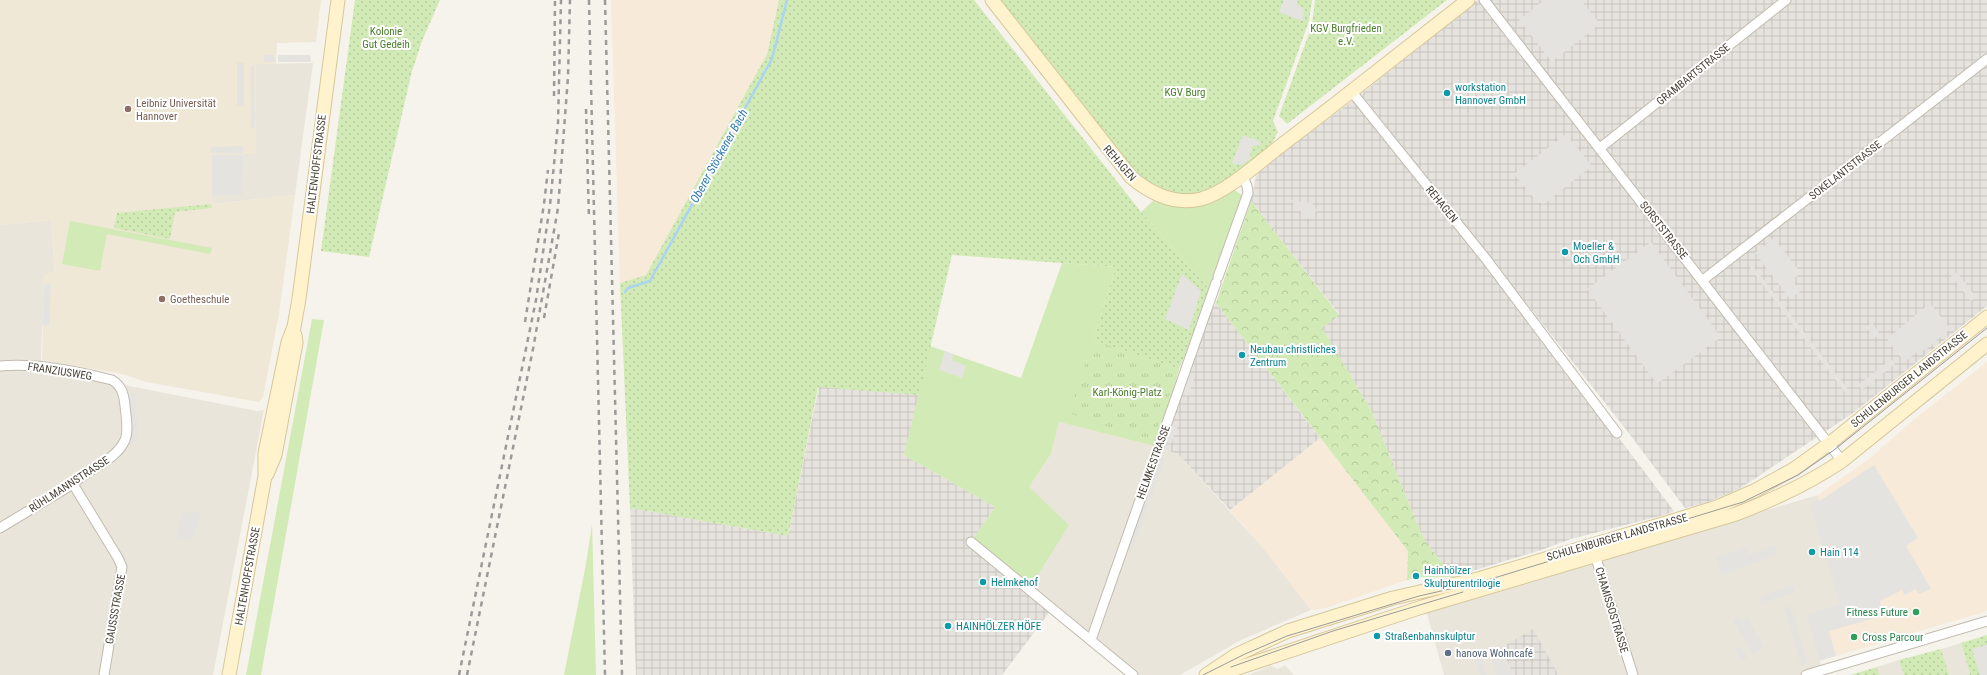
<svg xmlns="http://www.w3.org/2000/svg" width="1987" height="675" font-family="'Roboto Condensed',sans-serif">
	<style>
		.residential { fill: #eae5da }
		.commercial { fill: #f7ead8 }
		.industrial { fill: url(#industrial-grid) }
		.education { fill: #efe8d6 }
		.grass { fill: #d2eab5 }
		.forest { fill: url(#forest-crowns) }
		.park { fill: url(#park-tufts) }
		.garden { fill: url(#garden-dots) }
		.parking { fill: #e5e3e0 }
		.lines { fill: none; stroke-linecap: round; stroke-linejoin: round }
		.stream { stroke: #a9d4f2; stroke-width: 2.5 }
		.street-casing { stroke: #c2bbae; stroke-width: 11 }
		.secondary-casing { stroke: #d6c79b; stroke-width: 15 }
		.street { stroke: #fff; stroke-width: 9 }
		.secondary { stroke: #fff3cd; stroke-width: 13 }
		.tram { stroke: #9a9a9a; stroke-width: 1 }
		.rail { stroke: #9a9a9a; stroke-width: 2.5; stroke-dasharray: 5 5; stroke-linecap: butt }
		.culture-dot { fill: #0f9aa8; stroke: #fff; stroke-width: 1.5 }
		.education-dot { fill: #8d6e63; stroke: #fff; stroke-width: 1.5 }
		.leisure-dot { fill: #2e9e5b; stroke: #fff; stroke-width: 1.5 }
		.service-dot { fill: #5c6f8a; stroke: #fff; stroke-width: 1.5 }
		.labels { text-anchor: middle; stroke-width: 4; stroke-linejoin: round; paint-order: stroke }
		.park-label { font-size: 11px; fill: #4a7f2a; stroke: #fff }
		.street-label { font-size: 11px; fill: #4b4439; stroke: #fff }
		.culture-label { font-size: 11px; fill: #0d838f; stroke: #fff; text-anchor: start }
		.education-label { font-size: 11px; fill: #785e54; stroke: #fff; text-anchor: start }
		.leisure-label { font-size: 11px; fill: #27864d; stroke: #fff; text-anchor: end }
		.service-label { font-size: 11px; fill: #4e5e75; stroke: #fff; text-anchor: start }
		.water-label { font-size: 12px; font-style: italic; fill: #2e7ab2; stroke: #fff }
	</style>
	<defs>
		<pattern id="industrial-grid" width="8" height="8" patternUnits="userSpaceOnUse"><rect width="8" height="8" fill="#e6e2dd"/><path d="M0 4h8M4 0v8" fill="none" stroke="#c7c3be"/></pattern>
		<pattern id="forest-crowns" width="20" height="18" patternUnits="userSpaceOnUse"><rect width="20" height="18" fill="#d2eab5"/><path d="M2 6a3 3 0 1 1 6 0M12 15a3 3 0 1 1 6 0" fill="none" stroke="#b6ca9c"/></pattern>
		<pattern id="park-tufts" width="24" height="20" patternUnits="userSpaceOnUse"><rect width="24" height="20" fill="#d2eab5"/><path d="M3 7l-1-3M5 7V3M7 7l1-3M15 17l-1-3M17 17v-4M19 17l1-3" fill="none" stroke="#b6ca9c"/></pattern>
		<pattern id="garden-dots" width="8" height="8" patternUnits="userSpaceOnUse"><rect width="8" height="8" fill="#d2eab5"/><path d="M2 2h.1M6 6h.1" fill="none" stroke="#b6ca9c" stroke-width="1.8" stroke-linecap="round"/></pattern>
	</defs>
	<rect width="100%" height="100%" fill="#f6f3ec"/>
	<g class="residential">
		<path d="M313,63l-18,132 -84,9 1,-50h44v-90z"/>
		<path d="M51,220l4,52 -11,3 -3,81v3l7,8 71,17 138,27 7,-1 -51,265h-213v-450z"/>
		<path d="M1059,422l99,25 20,7 86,95 47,61 -70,30 -61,35h-43l-108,-86v-102l22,-33z"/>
		<path d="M1818,495l33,107 -45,12 16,56 -16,5h-362l-18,-65 116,-31 52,-18z"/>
		<path d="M1961,643l9,32h-21l-8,-26z"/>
		<path d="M1899,660l5,15h-25l-2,-8z"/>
		<path d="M1285,665l9,10h-47l24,-9 7,3z"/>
	</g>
	<g class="commercial">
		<path d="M611,0h168l-12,54 -121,221 -26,8z"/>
		<path d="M1987,362v249l-168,50 -13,-47 45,-13 -33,-106 51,-36 47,-41z"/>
		<path d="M1320,438l88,113 -1,29 -81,28 -15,2 -47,-61 -34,-39z"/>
	</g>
	<g class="industrial">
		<path d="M1478,0h509v306l-131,105 -117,78 -34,14 -20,5 -57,-76 -267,-338z"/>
		<path d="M1355,99l264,339 55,73 -6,3 -97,25 -30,11 -88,27 -30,-39 -52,-128 -49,-82 17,-14 -88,-113 5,-25 9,-10z"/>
		<path d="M1216,303l104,135 -90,72 -52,-56 -20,-7 43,-119z"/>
		<path d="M819,386l100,9 -15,60 91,52 -24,35 80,68 -49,65h-366l-6,-167 158,28z"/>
		<path d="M1533,629l25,45 -1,1h-43l-2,-4 -11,-23z"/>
	</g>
	<path class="education" d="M0,0h321l-5,42 -39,1 -1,21h-20v90h-44v50l83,-9 -16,119 -16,83 -4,5 -113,-20 -24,-8 -80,-14 2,-85 11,-4 -4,-51 -51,5z"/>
	<g class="grass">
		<path d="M1234,190l10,6 -35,93 -68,-77 13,-12 20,5z"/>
		<path d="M70,221l142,27 -2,6 -103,-20 -7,37 -38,-7z"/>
		<path d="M1062,263l54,4 -23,73 86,29 -21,78 -99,-25 -8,32 -22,33 40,38 -40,64 -58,-47 24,-35 -91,-52 26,-109 91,32z"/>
		<path d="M312,319l12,1 -63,355h-15z"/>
		<path d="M592,524l4,151h-32l22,-111z"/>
	</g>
	<path class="forest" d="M1251,201l88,114 -17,13 49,82 52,128 30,39h-32l-14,3 1,-29 -192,-248z"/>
	<path class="park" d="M1093,340l86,29 -27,73 -83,-29z"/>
	<g class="garden">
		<path d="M355,0h85l-18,41 -10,30 -43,186 -48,-6z"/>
		<path d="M779,0h195l167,212 68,77 -14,43 -16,37 -86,-29 23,-73 -164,-12 -33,140 -101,-8 -30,149 -158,-28 -10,-225 26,-8 121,-221z"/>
		<path d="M992,0h320l-3,21 -36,100 5,11 -14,26 -22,17 -54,25 -42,-11z"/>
		<path d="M1315,0h132l-160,124 -8,-8 33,-91z"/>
		<path d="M211,204l1,4 -37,4 -5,27 -56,-11 3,-15z"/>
		<path d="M1987,635v40h-17l-9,-32z"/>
		<path d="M1941,649l8,26h-45l-5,-15z"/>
		<path d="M1877,667l2,8h-29z"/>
	</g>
	<g class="parking">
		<path d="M1284,0h14l-1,5 7,3 -1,13 -24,-9z"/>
		<path d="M1544,0h37l19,24 -48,38 -33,-42z"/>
		<path d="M264,55h10l1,7h-11z"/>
		<path d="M278,55h32l1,7h-33z"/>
		<rect x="237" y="63" width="7" height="43"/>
		<path d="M251,66h3l1,62h-4z"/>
		<path d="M1566,134l26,32 -48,38 -7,-2 -23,-28z"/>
		<path d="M1243,135l18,7 -2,4 -6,-1 -3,10 1,3 -9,7 -10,-2z"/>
		<path d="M243,146v7h-32v-6z"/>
		<path d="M212,156h31l-1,39h-30z"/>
		<path d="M1290,200l22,3 5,8 -10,8z"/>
		<path d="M1774,238l27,35 -9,7 9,11 -11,8 -35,-46z"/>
		<path d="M1651,242l70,95 -64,47 -70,-95z"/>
		<path d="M1753,266l98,127 -4,2 -97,-127z"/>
		<path d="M1957,272l19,25 -5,4 -20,-25z"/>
		<path d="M1182,274l19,17 -12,39 -24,-11z"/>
		<path d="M44,284l7,1 -2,41 -7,-1z"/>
		<path d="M1930,303l21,26 -26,21h-6l-14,12 -17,-20v-4z"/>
		<path d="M1872,323l8,11 -6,4 -8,-11z"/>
		<path d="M945,351l9,3 -2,6 14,6 -4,12 -23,-8z"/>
		<path d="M1891,359l4,5 -33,26 -4,-5z"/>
		<path d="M1188,377l6,2 -6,17 -6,-2z"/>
		<path d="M135,393l3,43 -2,6 -9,1 3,-13 -2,-35z"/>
		<path d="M1172,423l6,2 -7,19 -6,-2z"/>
		<path d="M1159,456l6,2 -33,93 -6,-2z"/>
		<path d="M1874,465l44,73 -12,8 25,43 -12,5 -4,-5 -10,6 -3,-5 -22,11 3,15 -54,15 7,25 -17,5 -13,-47 34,-10 -30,-100 11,-4z"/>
		<path d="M201,512l-9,28 -17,-1 7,-26z"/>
		<path d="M1775,545l3,9 -56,21 -6,-17 29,-11 3,8z"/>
		<path d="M1793,585l2,7 -33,12 -2,-7z"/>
		<path d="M1791,606l16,57 -6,2 -17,-57z"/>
		<path d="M1738,617l12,20 -9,-16 6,-4 17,30 -11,7 -20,-33z"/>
		<path d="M1987,645v30h-7l-8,-26z"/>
		<path d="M1740,646l7,12 -6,3 -7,-12z"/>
		<path d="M1500,648l13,27h-17l-7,-21z"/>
		<path d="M1480,654l7,21h-7l-6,-19z"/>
	</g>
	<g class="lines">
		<path class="stream" d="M625,292l3,-4 22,-7 122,-222 15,-59"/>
		<defs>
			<g id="street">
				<path d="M1484,0l358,461"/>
				<path d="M1352,92l134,167 131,174"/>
				<path d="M1600,148l186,-148"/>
				<path d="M1218,277l30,-84 -1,-7 -5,-11"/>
				<path d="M1703,280l284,-221"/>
				<path d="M0,366c37,-3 76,5 112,14 10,6 12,15 13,26 1,11 4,24 0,34 -9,21 -37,28 -52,44l-73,44"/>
				<path d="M73,484l45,74 4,9 -18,108"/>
				<path d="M971,542l162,133"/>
				<path d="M1594,552l39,123"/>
				<path d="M1091,640l125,-357"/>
				<path d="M1806,675l181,-54"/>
			</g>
			<g id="secondary">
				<path d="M992,0l139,177c20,17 44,28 70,22 26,-7 56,-35 78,-52 64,-48 126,-98 189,-147"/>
				<path d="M267,474l8,-19 21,-112 -1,-8"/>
				<path d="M229,675l36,-199v-23l23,-111 6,-15 5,-28 39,-299"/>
				<path d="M1206,675l30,-20 52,-24 105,-33 85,-19 188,-56 51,-16 37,-16 40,-22 36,-26 157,-126"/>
				<path d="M1217,675l205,-68 314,-93c37,-14 73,-31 106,-53l145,-117"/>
			</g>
		</defs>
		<use href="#street" class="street-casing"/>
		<use href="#secondary" class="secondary-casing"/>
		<use href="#street" class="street"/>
		<use href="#secondary" class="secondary"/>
		<g class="tram">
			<path d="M1231,667l102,-36 130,-39"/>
			<path d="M1203,675l42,-21 42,-18 132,-40 62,-14 262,-80 55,-27 36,-25 153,-122"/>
		</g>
		<g class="rail">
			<path d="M589,0l16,675"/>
			<path d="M605,0l17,675"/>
			<path d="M554,96l1,-96"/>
			<path d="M586,109l3,110"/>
			<path d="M544,318l15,-85"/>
			<path d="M525,322l19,-118 4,-34"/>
			<path d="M459,675l77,-375 14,-95 8,-82 3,-123"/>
			<path d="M467,675l66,-326 25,-141 10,-131 2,-77"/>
		</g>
	</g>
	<g class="culture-dot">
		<circle cx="1447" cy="93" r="4"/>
		<circle cx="1565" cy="252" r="4"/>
		<circle cx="1242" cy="355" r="4"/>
		<circle cx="1812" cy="552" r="4"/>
		<circle cx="1416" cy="576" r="4"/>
		<circle cx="983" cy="582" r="4"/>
		<circle cx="948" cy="626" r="4"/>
		<circle cx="1377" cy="636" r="4"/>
	</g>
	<g class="education-dot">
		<circle cx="128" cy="109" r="4"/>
		<circle cx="162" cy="299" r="4"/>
	</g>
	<g class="leisure-dot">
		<circle cx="1916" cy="612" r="4"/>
		<circle cx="1854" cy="637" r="4"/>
	</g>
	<circle class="service-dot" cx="1448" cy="653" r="4"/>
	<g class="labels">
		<g class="park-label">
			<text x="1346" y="32">KGV Burgfrieden<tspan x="1346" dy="13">e.V.</tspan></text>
			<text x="386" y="35">Kolonie<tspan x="386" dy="13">Gut Gedeih</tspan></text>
			<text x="1185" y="96">KGV Burg</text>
			<text x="1127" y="396">Karl-König-Platz</text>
		</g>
		<g class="street-label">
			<text transform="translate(1693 74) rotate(-39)" y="4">GRAMBARTSTRASSE</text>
			<text transform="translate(1120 163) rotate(49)" y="4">REHAGEN</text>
			<text transform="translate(316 164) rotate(-83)" y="4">HALTENHOFFSTRASSE</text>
			<text transform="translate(1845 170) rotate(-38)" y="4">SOKELANTSTRASSE</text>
			<text transform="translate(1442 204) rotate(51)" y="4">REHAGEN</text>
			<text transform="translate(1664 230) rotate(52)" y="4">SORSTSTRASSE</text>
			<text transform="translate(60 371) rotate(9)" y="4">FRANZIUSWEG</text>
			<text transform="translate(1909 379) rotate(-39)" y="4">SCHULENBURGER LANDSTRASSE</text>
			<text transform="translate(1153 462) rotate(-70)" y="4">HELMKESTRASSE</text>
			<text transform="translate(69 484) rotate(-33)" y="4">RÜHLMANNSTRASSE</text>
			<text transform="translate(1617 537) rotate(-16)" y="4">SCHULENBURGER LANDSTRASSE</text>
			<text transform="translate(247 576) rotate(-80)" y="4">HALTENHOFFSTRASSE</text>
			<text transform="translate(115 609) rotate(-80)" y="4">GAUSSSTRASSE</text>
			<text transform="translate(1612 610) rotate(73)" y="4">CHAMISSOSTRASSE</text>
		</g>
		<g class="culture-label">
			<text x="1455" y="91">workstation<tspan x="1455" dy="13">Hannover GmbH</tspan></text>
			<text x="1573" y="250">Moeller &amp;<tspan x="1573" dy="13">Och GmbH</tspan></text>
			<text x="1250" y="353">Neubau christliches<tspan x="1250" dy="13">Zentrum</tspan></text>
			<text x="1820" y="556">Hain 114</text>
			<text x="1424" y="574">Hainhölzer<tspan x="1424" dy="13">Skulpturentrilogie</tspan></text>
			<text x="991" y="586">Helmkehof</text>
			<text x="956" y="630">HAINHÖLZER HÖFE</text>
			<text x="1385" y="640">Straßenbahnskulptur</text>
		</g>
		<g class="education-label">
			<text x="136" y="107">Leibniz Universität<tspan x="136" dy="13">Hannover</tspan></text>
			<text x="170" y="303">Goetheschule</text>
		</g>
		<g class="leisure-label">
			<text x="1908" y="616">Fitness Future</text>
			<text x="1862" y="641" text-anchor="start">Cross Parcour</text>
		</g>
		<g class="service-label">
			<text x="1456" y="657">hanova Wohncafé</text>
		</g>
		<g class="water-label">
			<text transform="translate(719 156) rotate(-61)" y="4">Oberer Stöckener Bach</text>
		</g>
	</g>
</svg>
